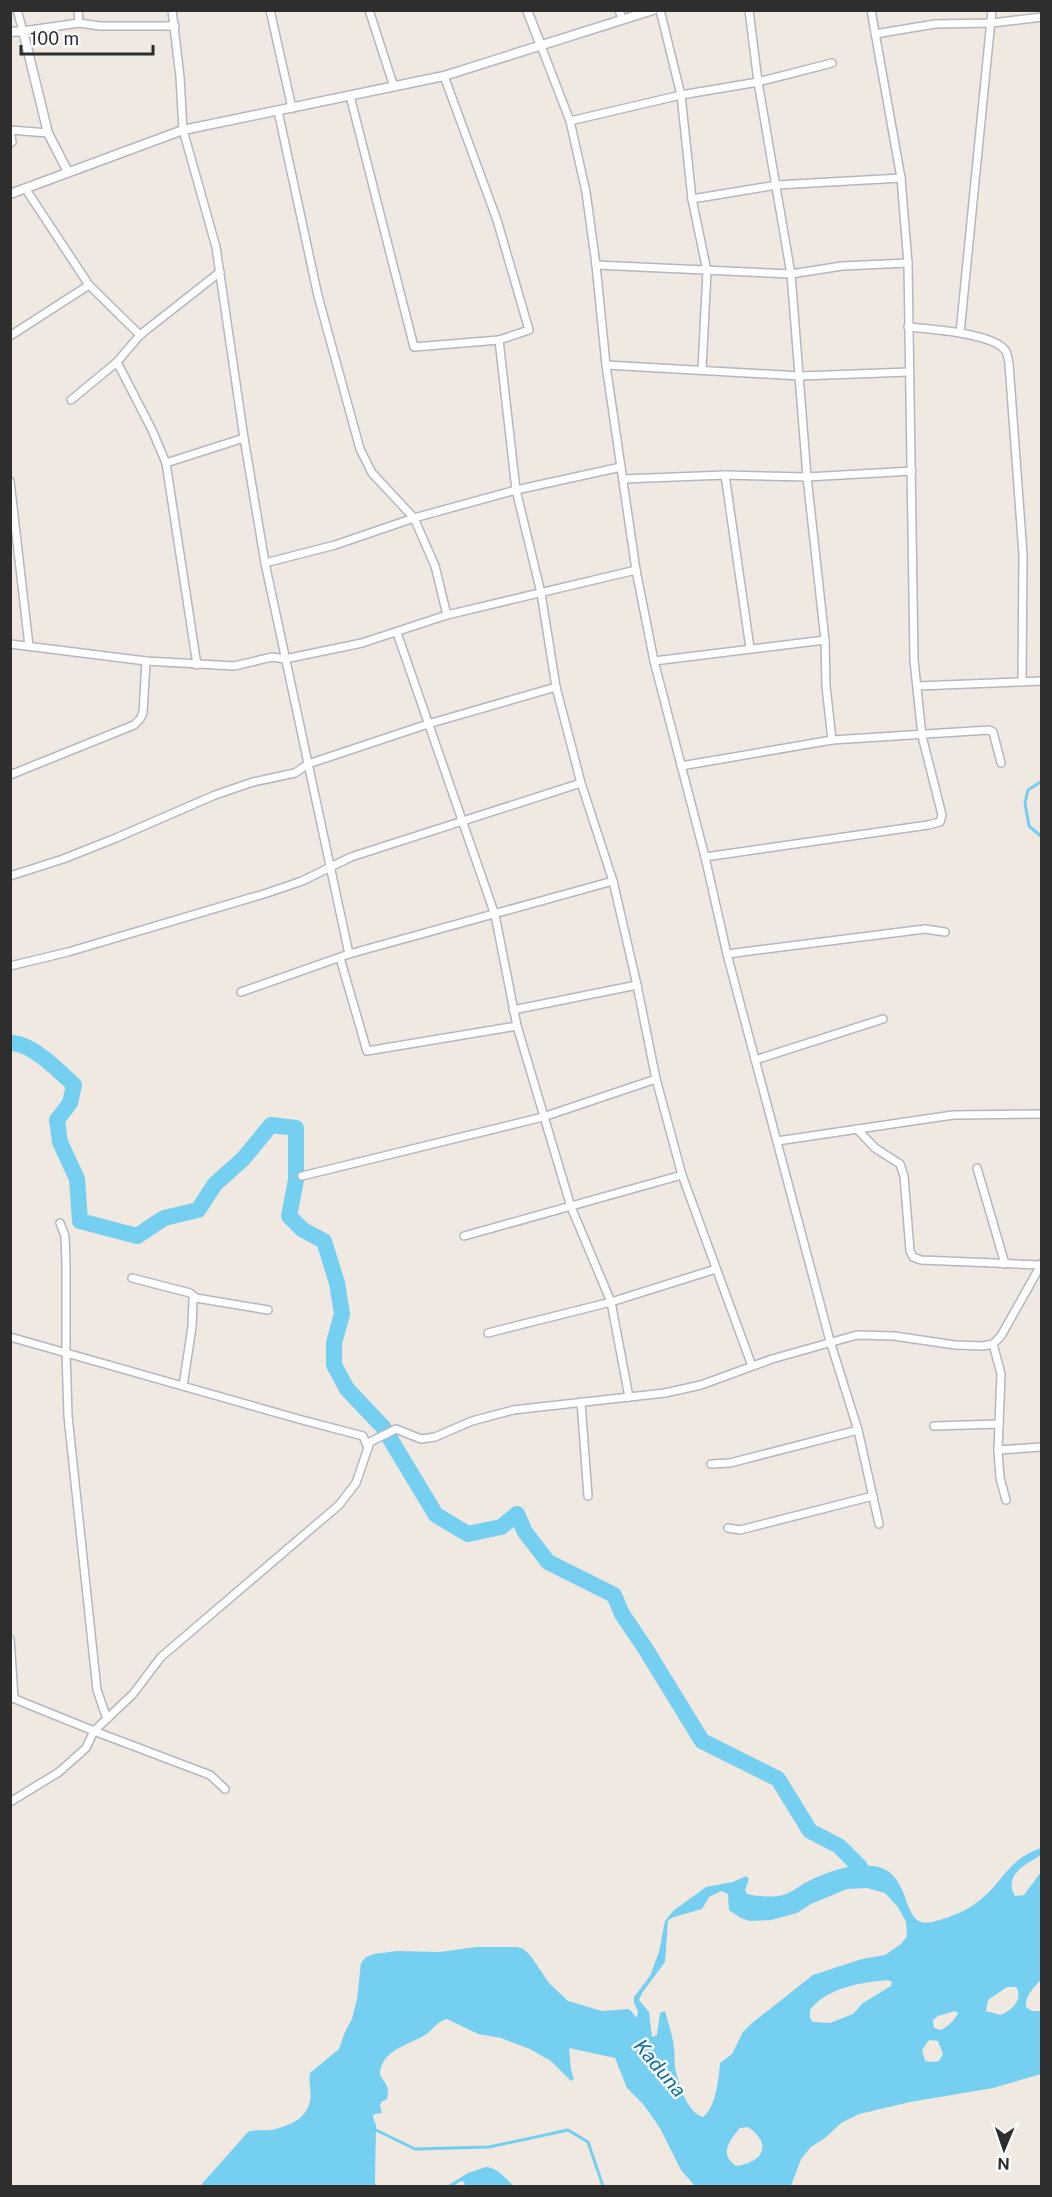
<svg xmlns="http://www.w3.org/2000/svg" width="1052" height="2197" font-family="'Public Sans',sans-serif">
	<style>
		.water { fill: #75cff0; fill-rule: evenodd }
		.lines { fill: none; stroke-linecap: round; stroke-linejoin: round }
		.stream { stroke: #75cff0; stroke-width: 3 }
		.river { stroke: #75cff0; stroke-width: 16 }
		.minor-casing { stroke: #b4b7c1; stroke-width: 10 }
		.tertiary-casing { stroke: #b4b7c1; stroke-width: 11 }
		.minor { stroke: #fff; stroke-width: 7 }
		.tertiary { stroke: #fff; stroke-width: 8 }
		.labels { text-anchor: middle; stroke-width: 4.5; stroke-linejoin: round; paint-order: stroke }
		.water-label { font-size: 20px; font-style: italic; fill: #0d6fa3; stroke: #fff }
	</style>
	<rect width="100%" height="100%" fill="#efe9e1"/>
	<g class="water">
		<path d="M1041,1848v7c-15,9 -38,20 -26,41l9,-1 17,-23v108c-8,8 -16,16 -15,27l6,4h9v63l-48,14 -83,14 -51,12 -18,9 -16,15 -14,9 -10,12 -10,27h-96l-14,-16 -21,-42 -17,-24 -16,-16 -12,-30 -46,-10 2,22 3,9 -3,2 -20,-20 -21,-12 -29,-11 -23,-4 -31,-15c-9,2 -12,8 -19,14 -17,12 -48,16 -48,42 6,9 10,13 7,24l-6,3 -1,4 2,7 -8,1 -1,3 3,8 -1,58 1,3h-176l48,-54c8,-3 15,-1 23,-2 17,-4 35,-10 39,-29 2,-9 -2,-19 0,-28l29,-24 6,-17 7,-13 5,-20 4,-36 5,-6 8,-3 23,-3 43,1 36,-5h40l6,1 8,7 19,28 19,18 34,10 27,-2 8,9 1,-7 -4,-8v-6l16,-21 9,-24 6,-31 8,-10 33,-24 27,-5 13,-6 3,3 -4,11 2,4c10,2 25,4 36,1 7,-2 14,-7 20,-11 20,-11 47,-21 70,-18 36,4 29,49 48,56 6,2 16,-1 22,-3 13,-4 26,-10 37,-19 24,-19 27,-40 61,-52zM867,1888l18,5 13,14 8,15 1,14 -6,8 -16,11 -23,4 -49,16 -61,48 -9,9 -11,22 -12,9c-1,14 -4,45 -17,54 -16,-4 -25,-35 -28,-50 -1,-7 0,-13 -1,-19 -1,-12 -6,-25 -9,-37l-5,2 -3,22 -5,2 -3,-25 -10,-12 3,-7 23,-31 3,-42 6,-3 28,-8 7,-12 12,-6 7,3 1,16 12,8 9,3 21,-1 26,-7 14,-9 36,-15zM888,1980l4,2 -1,4 -28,17 -10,11 -23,9 -17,-1 -3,-4v-8c16,-22 52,-28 78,-30zM1007,1987h9c8,12 -4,23 -15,28l-15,-4 2,-11zM955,2011l3,2c-3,7 -10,13 -17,17l-7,-2 -1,-8 5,-4zM929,2040l9,1 5,13 -4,7 -8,1 -6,-1 -3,-11zM748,2127c25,17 15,36 -12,39 -17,-12 -7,-25 4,-38z"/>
		<path d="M486,2167c12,1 19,11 28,19h-49l-1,-4 -3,-1 -8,5h-6l21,-13z"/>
	</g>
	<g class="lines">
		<g class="stream">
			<path d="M1042,781l-14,9 -3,13 4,23 13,11"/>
			<path d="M376,2130l39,19 74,-2 79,-17 20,12 15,44"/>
		</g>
		<path class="river" d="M10,1043c21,-1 49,28 64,42l-4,18 -13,17 3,22 17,37 3,42 57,15 27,-18 34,-8 17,-26 28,-25 28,-34 25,3v52l-7,36 14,14 21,11 13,42 5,31 -8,29v22l13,24 36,38 53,88 32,19 33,-7 16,-13 8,18 23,30 66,33 8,19 23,34 57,93 76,38 32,52 29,15 21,21"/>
		<defs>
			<g id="minor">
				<path d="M17,10l6,21 56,-8 21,3h75"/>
				<path d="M78,10l1,13"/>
				<path d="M172,10l8,67 3,53 33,117 28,191 21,125 84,391"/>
				<path d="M270,10l22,98"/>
				<path d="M369,10l25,77"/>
				<path d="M619,10l3,9"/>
				<path d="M660,10l21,85 11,104 15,72 -5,98"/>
				<path d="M749,10l9,72 33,192 16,203 18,163 1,46 6,54"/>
				<path d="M875,34l60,-10 57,-1 50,-6"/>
				<path d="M541,46l29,75 16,71 10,73 10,100 30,205 18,91 51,196 22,97 103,387 28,89 21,94"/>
				<path d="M350,96l64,251 85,-7 30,-10 -32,-110 -53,-144"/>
				<path d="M278,111l40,185 42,153 12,24 42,45 21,48 12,49"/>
				<path d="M570,121l111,-26 77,-13 74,-19"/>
				<path d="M10,130l38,3"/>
				<path d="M10,131l2,11"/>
				<path d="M25,188l64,97 51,50"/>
				<path d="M692,199l85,-14 124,-7"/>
				<path d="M596,265l195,9 51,-8 66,-3"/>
				<path d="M908,327c22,2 84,6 97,23 3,3 3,9 4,14l14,190 -1,128"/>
				<path d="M960,333l32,-323"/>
				<path d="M10,336l79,-51"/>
				<path d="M499,340l17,150 25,103 15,94 25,96 32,98 24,104 19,94 26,96 70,191"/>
				<path d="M117,362l35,68 14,33 31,202"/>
				<path d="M606,365l194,11 109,-4"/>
				<path d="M71,400l46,-38 23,-27 80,-63"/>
				<path d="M166,463l78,-25"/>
				<path d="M725,475l25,173"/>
				<path d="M623,479l102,-4 82,2 105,-6"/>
				<path d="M10,481l19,165"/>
				<path d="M265,563l70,-18 79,-27 102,-28 105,-23"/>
				<path d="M397,633l98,282 22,111 54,181 40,95 18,95"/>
				<path d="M10,644l136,17 88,5 38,-9 13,2 77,-16 85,-28 189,-45"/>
				<path d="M654,661l171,-21"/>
				<path d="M918,686l124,-5"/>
				<path d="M681,766l151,-26 157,-10 4,2 8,31"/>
				<path d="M10,775l124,-50 6,-6 3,-6 3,-52"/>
				<path d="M705,857l223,-32 12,-3 2,-7 -20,-79 -8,-76 -6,-397 -7,-85 -30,-168"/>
				<path d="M10,876l53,-17 53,-21 99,-43 38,-13 42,-9 13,-9 120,-40 128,-37"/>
				<path d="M727,954l198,-25 20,3"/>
				<path d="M340,958l27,93 150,-25"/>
				<path d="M10,966l58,-14 199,-59 35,-12 49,-24 230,-74"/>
				<path d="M241,992l108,-38 264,-73"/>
				<path d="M513,1010l124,-25"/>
				<path d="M755,1060l128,-41"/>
				<path d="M857,1129l18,19 25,16 4,12 6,75 3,6 8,3 119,5"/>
				<path d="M777,1141l176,-26 89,-1"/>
				<path d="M977,1168l28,96"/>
				<path d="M302,1176l241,-59 113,-38"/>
				<path d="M60,1223l5,13 1,27v89l2,64 29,274 10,29"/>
				<path d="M464,1236l218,-61"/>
				<path d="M132,1278l58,15 6,5 72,12"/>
				<path d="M488,1333l123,-31 105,-33"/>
				<path d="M10,1337l292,83 61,16 5,12"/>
				<path d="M993,1344l8,30 -3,76 2,28 6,22"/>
				<path d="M183,1386l9,-59 1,-27 3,-2"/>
				<path d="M581,1402l7,94"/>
				<path d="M934,1426l65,-2"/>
				<path d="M998,1450l44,-3"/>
				<path d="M711,1464l19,-1 128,-33"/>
				<path d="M728,1528l12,2 133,-34"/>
				<path d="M10,1639l4,59"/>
				<path d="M10,1697l84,34 116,44 15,14"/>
				<path d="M10,1802l49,-30 27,-24 8,-17 39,-37 28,-37 178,-152 17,-22 14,-41 26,-13 25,10 14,-2 37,-16 41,-11 152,-17 36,-8 71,-26 85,-24 37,1 61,9 28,1 10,-2 8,-8 41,-73"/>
			</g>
			<g id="tertiary">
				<path d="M527,10l14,36"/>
				<path d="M10,32l13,-1 25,102 20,39"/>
				<path d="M10,194l173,-64 261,-54 209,-66"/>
			</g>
		</defs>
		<use href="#minor" class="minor-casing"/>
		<use href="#tertiary" class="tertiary-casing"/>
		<use href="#minor" class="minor"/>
		<use href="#tertiary" class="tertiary"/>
	</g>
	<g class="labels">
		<g class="water-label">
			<text transform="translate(660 2068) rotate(50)" y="7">Kaduna</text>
		</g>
	</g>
	<rect width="1052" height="2197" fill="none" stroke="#2e2e2e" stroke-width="24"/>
	<g transform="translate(1004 2149) rotate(182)" stroke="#ffffff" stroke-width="4.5" paint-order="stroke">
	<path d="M0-4.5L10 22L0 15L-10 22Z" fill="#2e2e2e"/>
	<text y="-9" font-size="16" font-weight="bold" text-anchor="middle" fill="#2e2e2e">N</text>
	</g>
	<path d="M21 45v9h132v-9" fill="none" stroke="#2e2e2e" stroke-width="3"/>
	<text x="30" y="45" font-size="18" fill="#2e2e2e" stroke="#ffffff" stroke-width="4.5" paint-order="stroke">100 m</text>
</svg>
